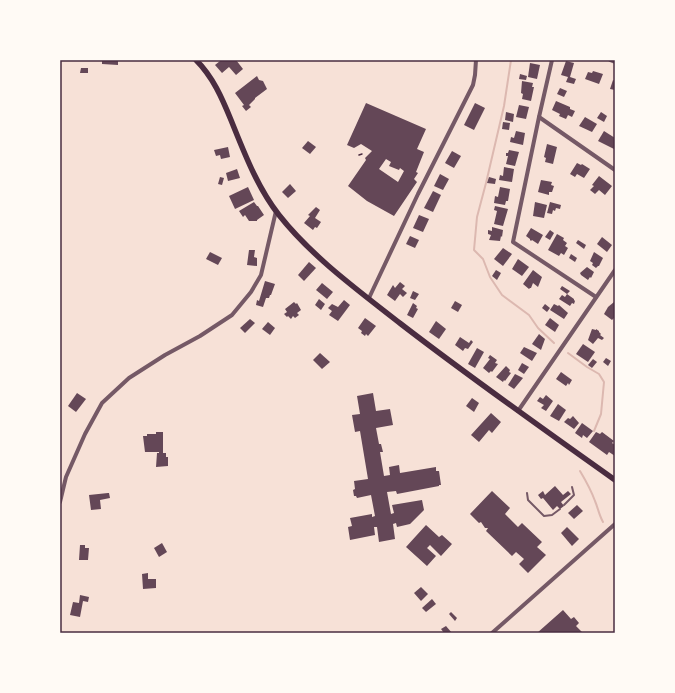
<svg xmlns="http://www.w3.org/2000/svg" width="675" height="693" font-family="'DM Sans',sans-serif">
	<style>
		.lines { fill: none; stroke-linecap: round; stroke-linejoin: round }
		.stream { stroke: #dcb8b0; stroke-width: 2 }
		.building { fill: #644757; fill-rule: evenodd }
		.path { stroke: #4a2c40; stroke-width: 1.5 }
		.service { stroke: #755966; stroke-width: 2 }
		.minor { stroke: #755966; stroke-width: 4 }
		.secondary { stroke: #4a2c40; stroke-width: 5.5 }
		.neatline { fill: none; stroke: #4a2c40; stroke-width: 1.5 }
	</style>
	<rect width="100%" height="100%" fill="#f7e1d7"/>
	<g class="lines">
		<g class="stream">
			<path d="M511,60l-7,46 -18,77 -9,34 -3,33 9,9 7,18 12,18 27,20 9,13 16,15"/>
			<path d="M568,353l19,14 12,7 5,8 -3,32 -7,17"/>
			<path d="M580,471c6,10 11,19 15,30 3,7 4,14 8,21"/>
		</g>
	</g>
	<g class="building">
		<path d="M102,60h16v5l-16,-1z"/>
		<path d="M219,60h17l7,9 -7,6 -7,-8 -7,6 -7,-8 5,-4z"/>
		<path d="M566,61l8,2 -4,14 6,2 -2,5 -8,-2 2,-5 -7,-2z"/>
		<path d="M530,63l10,2 -3,14 -9,-2z"/>
		<path d="M81,68h7v5h-8z"/>
		<path d="M593,71l10,3 -4,10 -14,-5 3,-7 4,1z"/>
		<path d="M520,74l7,2 -1,4 -7,-1z"/>
		<path d="M257,76l2,4 4,1 4,8 -12,9v1l-6,6 2,2 -5,4 -4,-5 2,-1 -9,-12z"/>
		<path d="M613,80l2,1v9l-5,-1z"/>
		<path d="M522,81l11,2 -1,4h2l-3,14 -9,-2 1,-5 -2,-1z"/>
		<path d="M560,88l7,3 -3,6 -7,-3z"/>
		<path d="M556,101l14,6v2l5,2 -3,6 -4,-2 -2,4 -7,-3 1,-2 -8,-4z"/>
		<path d="M366,103l60,26 -9,20 7,3 -8,20 2,1 -4,6 3,3 -23,34 -27,-15 -19,-15 18,-26 -1,-2 7,-7 -11,-7 -7,4 -7,-3zM386,159l5,3 -2,4 10,4 1,-2 4,3 -6,11 -19,-13z"/>
		<path d="M475,103l10,5 -11,22 -10,-5z"/>
		<path d="M519,105l10,2 -3,12 -10,-2z"/>
		<path d="M506,112l8,2 -1,8 -8,-2z"/>
		<path d="M601,112l6,4 -3,6 -7,-4z"/>
		<path d="M585,117l12,7 -5,8 -13,-6z"/>
		<path d="M503,122l7,1 -1,7 -7,-1z"/>
		<path d="M516,131l9,2 -2,12 -13,-3 1,-5 3,1z"/>
		<path d="M604,131l11,7 -1,11 -16,-8z"/>
		<path d="M308,141l8,6 -6,7 -8,-6z"/>
		<path d="M547,144l10,3 -4,17 -8,-2 1,-4 -2,-1z"/>
		<path d="M228,147l2,10 -9,2 -1,-4 -4,1 -2,-6z"/>
		<path d="M509,150l10,2 -4,14 -9,-2 2,-8h-2v-3h2z"/>
		<path d="M452,151l9,5 -7,12 -9,-5z"/>
		<path d="M577,163l4,2 1,-1 8,5 -6,9 -7,-4 -2,3 -5,-3z"/>
		<path d="M504,167l10,2 -2,13 -13,-2 1,-5 3,1z"/>
		<path d="M237,169l3,9 -12,3 -2,-8z"/>
		<path d="M440,174l9,5 -6,11 -9,-4z"/>
		<path d="M599,176l13,10 -7,9 -6,-5 -4,4 -5,-4 4,-4 -2,-1z"/>
		<path d="M220,177l4,1 -2,7 -4,-1z"/>
		<path d="M489,177l7,2 -1,5 -8,-1z"/>
		<path d="M541,180l11,2 -1,3 3,1 -2,6h-3v3l-11,-3z"/>
		<path d="M290,184l6,7 -8,7 -6,-6z"/>
		<path d="M248,187l6,13 -19,9 -6,-13z"/>
		<path d="M500,187l10,2 -2,12h-2l-1,4 -11,-2 1,-7 3,1z"/>
		<path d="M433,191l8,4 -8,17 -9,-4z"/>
		<path d="M254,202l3,4h1l6,9 -7,5v1h-8l-4,-6 -2,2 -4,-6z"/>
		<path d="M535,202l12,3 -3,13 -11,-2z"/>
		<path d="M550,202l11,3 -1,4 -4,-1 -1,3 -2,-1 -1,4 -5,-1z"/>
		<path d="M495,206l13,3 -5,17 -9,-2 3,-13 -3,-1z"/>
		<path d="M316,207l4,3 -5,8 6,4 -4,6 -2,-1 -2,3 -9,-7 6,-7 -2,-1z"/>
		<path d="M419,215l10,4 -6,13 -10,-4z"/>
		<path d="M492,227l11,3 -1,7 -1,-1 -1,5 -11,-1 2,-5 -3,-1v-4l4,1z"/>
		<path d="M531,228l12,7 -5,9 -6,-4 -1,1 -1,-1v-1l-4,-3z"/>
		<path d="M550,230l4,3 -4,7 -5,-3z"/>
		<path d="M557,234l7,4 -1,2 4,3 -2,3 3,2 -4,7 -3,-2 -2,3 -11,-6z"/>
		<path d="M410,236l9,4 -4,8 -9,-4z"/>
		<path d="M602,237l10,8 -5,7 -10,-8z"/>
		<path d="M578,240l8,5 -2,4 -8,-6z"/>
		<path d="M503,248l9,6 -9,12 -9,-7z"/>
		<path d="M249,250h6l-1,7 3,1v8l-10,-1z"/>
		<path d="M210,252l12,6 -4,7 -12,-6z"/>
		<path d="M594,252l9,6 -4,8h-1l-2,2 -4,-3 1,-2 -3,-2z"/>
		<path d="M571,254l6,4 -2,4 -6,-4z"/>
		<path d="M518,259l11,8 -7,9 -10,-7z"/>
		<path d="M309,262l7,6 -12,13 -6,-6z"/>
		<path d="M587,267l7,5 -3,6 -1,-1 -2,3 -7,-5 -1,-2z"/>
		<path d="M496,270l5,3 -4,7 -5,-4z"/>
		<path d="M533,270l9,7 -4,10 -5,-4 -2,5h-1l-1,1 -6,-5z"/>
		<path d="M265,281l10,3 -4,11h-1l-1,3h-3l-3,9 -7,-2 1,-5 2,1z"/>
		<path d="M400,282l5,4 -3,3 5,4 -4,4 -3,-3 -5,7 -8,-6 6,-10 2,3z"/>
		<path d="M322,283l11,9 -6,7 -11,-9z"/>
		<path d="M562,286l8,5 -3,3 7,5v1l1,1 -1,3 -2,-1 -2,3 -11,-7 3,-4 3,2 2,-3 -7,-5z"/>
		<path d="M413,291l6,3 -4,6 -5,-2z"/>
		<path d="M319,299l6,5 -4,6 -6,-5z"/>
		<path d="M344,300l6,5 -12,16 -9,-6 3,-4 -4,-3 4,-4 6,3z"/>
		<path d="M455,301l7,4 -4,7 -7,-4z"/>
		<path d="M294,302l2,2 1,-1 4,7 -4,3 2,2 -4,3 -2,-2 -2,3 -3,-3 -1,1 -3,-3 3,-2 -2,-3z"/>
		<path d="M614,302l1,1v14l-3,3 -8,-6 4,-7z"/>
		<path d="M413,303l4,3 -1,2 2,1 -5,9 -6,-3z"/>
		<path d="M545,304l5,4 -3,4 -5,-4z"/>
		<path d="M554,304l4,2 1,-1 9,8 -4,6 -14,-9z"/>
		<path d="M365,318l11,8 -8,10 -2,-2 -1,2 -4,-3 1,-2 -4,-3z"/>
		<path d="M550,318l9,7 -4,7 -10,-7z"/>
		<path d="M250,319l5,4 -10,10 -5,-5z"/>
		<path d="M436,321l10,8 -7,10 -10,-7z"/>
		<path d="M268,322l7,6 -5,7 -8,-6z"/>
		<path d="M592,329l4,1v-1l3,2v1l2,2 -1,1 4,3 -2,2 -4,-2 -5,6 -5,-4z"/>
		<path d="M539,334l6,5 -4,11 -9,-6z"/>
		<path d="M460,337l9,6 2,-3 2,2 -5,7 -3,-1 -2,3 -8,-6z"/>
		<path d="M583,344l12,8 -7,10 -12,-8z"/>
		<path d="M524,347l13,6 -5,8 -12,-8z"/>
		<path d="M477,348l7,4 -9,16 -7,-4z"/>
		<path d="M320,353l10,9 -8,7 -9,-9z"/>
		<path d="M490,355l7,5 -2,3 3,1 -6,8 -1,-1 -2,2 -6,-5 7,-9 -2,-1z"/>
		<path d="M606,358l5,3 -3,5 -5,-4z"/>
		<path d="M593,359l4,3 -5,6 -4,-3z"/>
		<path d="M522,363l7,4 -5,7 -6,-4z"/>
		<path d="M506,366l4,4 -1,2 2,1 -6,8 -1,-1 -1,2 -7,-5z"/>
		<path d="M561,372l11,8 -3,5 -1,-2 -2,3 -10,-7z"/>
		<path d="M515,374l8,4 -9,11 -6,-4z"/>
		<path d="M77,393l9,6 -10,13 -8,-6z"/>
		<path d="M373,393l3,18 14,-2 3,16 -17,3 3,16h2l2,8h-3l4,24 6,-1 -1,-8 10,-2 1,8 36,-6v4h3l2,14h-2v1l-42,8 -1,-3 -9,1 4,22 3,-1 -2,-8 30,-5 2,10 -14,14 -13,3 -1,-4 -3,1 2,15 -16,3 -2,-15h-3l1,8 -25,5 -2,-13 4,-1 -2,-8 22,-4v3l3,-1 -4,-21 -14,3 -1,-2h-2l-1,-6 2,-1 -1,-8 14,-2 -8,-48 -5,1 -3,-17 8,-1 -3,-18z"/>
		<path d="M546,395l7,6 -7,10 -5,-3 3,-3 -7,-4 3,-4 3,2z"/>
		<path d="M472,398l7,5 -5,9 -8,-6z"/>
		<path d="M558,404l8,6 -7,11 -9,-5z"/>
		<path d="M491,413l10,9 -9,11 -3,-3 -10,12 -8,-7z"/>
		<path d="M573,416l6,7 -5,6 -10,-7 4,-4 2,1z"/>
		<path d="M582,423l11,8 -6,7 -4,-3 -1,3 -7,-5z"/>
		<path d="M156,432h7v21h3v4h2v9l-12,1 1,-14h2v-1h-14l-2,-16h4v-2h9z"/>
		<path d="M596,432l4,2 2,-2 12,9 -2,2 3,2v11l-6,-4 -2,3 -18,-13z"/>
		<path d="M555,486l8,9 5,-4 3,3 -10,8 3,4 -4,3 -3,-3 -4,4 -10,-12 -2,1 -3,-4 5,-4 2,4z"/>
		<path d="M492,491l18,17 -5,6 13,13 4,-4 1,1 19,18 -5,5 9,8 -18,18 -9,-9 5,-5 -8,-7 -4,4 -26,-25 2,-3h-3l-4,-6 -2,1 -9,-9z"/>
		<path d="M108,493h1l1,5 -10,2 1,9 -10,1 -2,-15z"/>
		<path d="M577,505l6,6 -9,8 -6,-6z"/>
		<path d="M426,525l13,12 3,-2 10,9 -11,12 -11,-11 -3,3 9,8 -9,10 -21,-19z"/>
		<path d="M567,527l12,12 -7,7 -11,-13z"/>
		<path d="M162,543l5,9 -8,5 -5,-9z"/>
		<path d="M80,545h5v3h4l-1,12h-9z"/>
		<path d="M148,573v6h8v9l-13,1 -1,-15z"/>
		<path d="M421,587l7,7 -7,7 -7,-8z"/>
		<path d="M80,595l9,2 -1,5 -5,-1 -3,16 -10,-2 3,-13 6,1z"/>
		<path d="M432,599l4,5 -10,8 -4,-4z"/>
		<path d="M563,610l8,9 3,-2 5,6 -3,3 6,6 -1,1h-44z"/>
		<path d="M451,612l6,6 -2,3 -6,-7z"/>
		<path d="M446,626l6,7h-8l-3,-4z"/>
	</g>
	<g class="lines">
		<path class="path" d="M359,155l3,-1"/>
		<g class="service">
			<path d="M527,493l1,7 16,16 8,-1 8,-6"/>
			<path d="M564,505l10,-10 -2,-8"/>
		</g>
		<g class="minor">
			<path d="M552,60l-13,57 -26,125 83,55"/>
			<path d="M610,60l5,2"/>
			<path d="M539,117l76,53"/>
			<path d="M369,298l49,-104 55,-109 2,-10 1,-15"/>
			<path d="M518,411l97,-141"/>
			<path d="M60,502l6,-25 19,-43 17,-31 27,-25 36,-23 35,-19 32,-21 19,-23 10,-17 15,-64"/>
			<path d="M492,633l123,-109"/>
		</g>
		<path class="secondary" d="M196,60c17,17 26,38 35,60 13,32 26,67 48,95 33,42 80,76 122,109 70,54 142,105 214,156"/>
	</g>
	<rect width="675" height="693" fill="none" stroke="#fffaf5" stroke-width="122"/>
	<rect x="61" y="61" width="553" height="571" class="neatline"/>
</svg>
